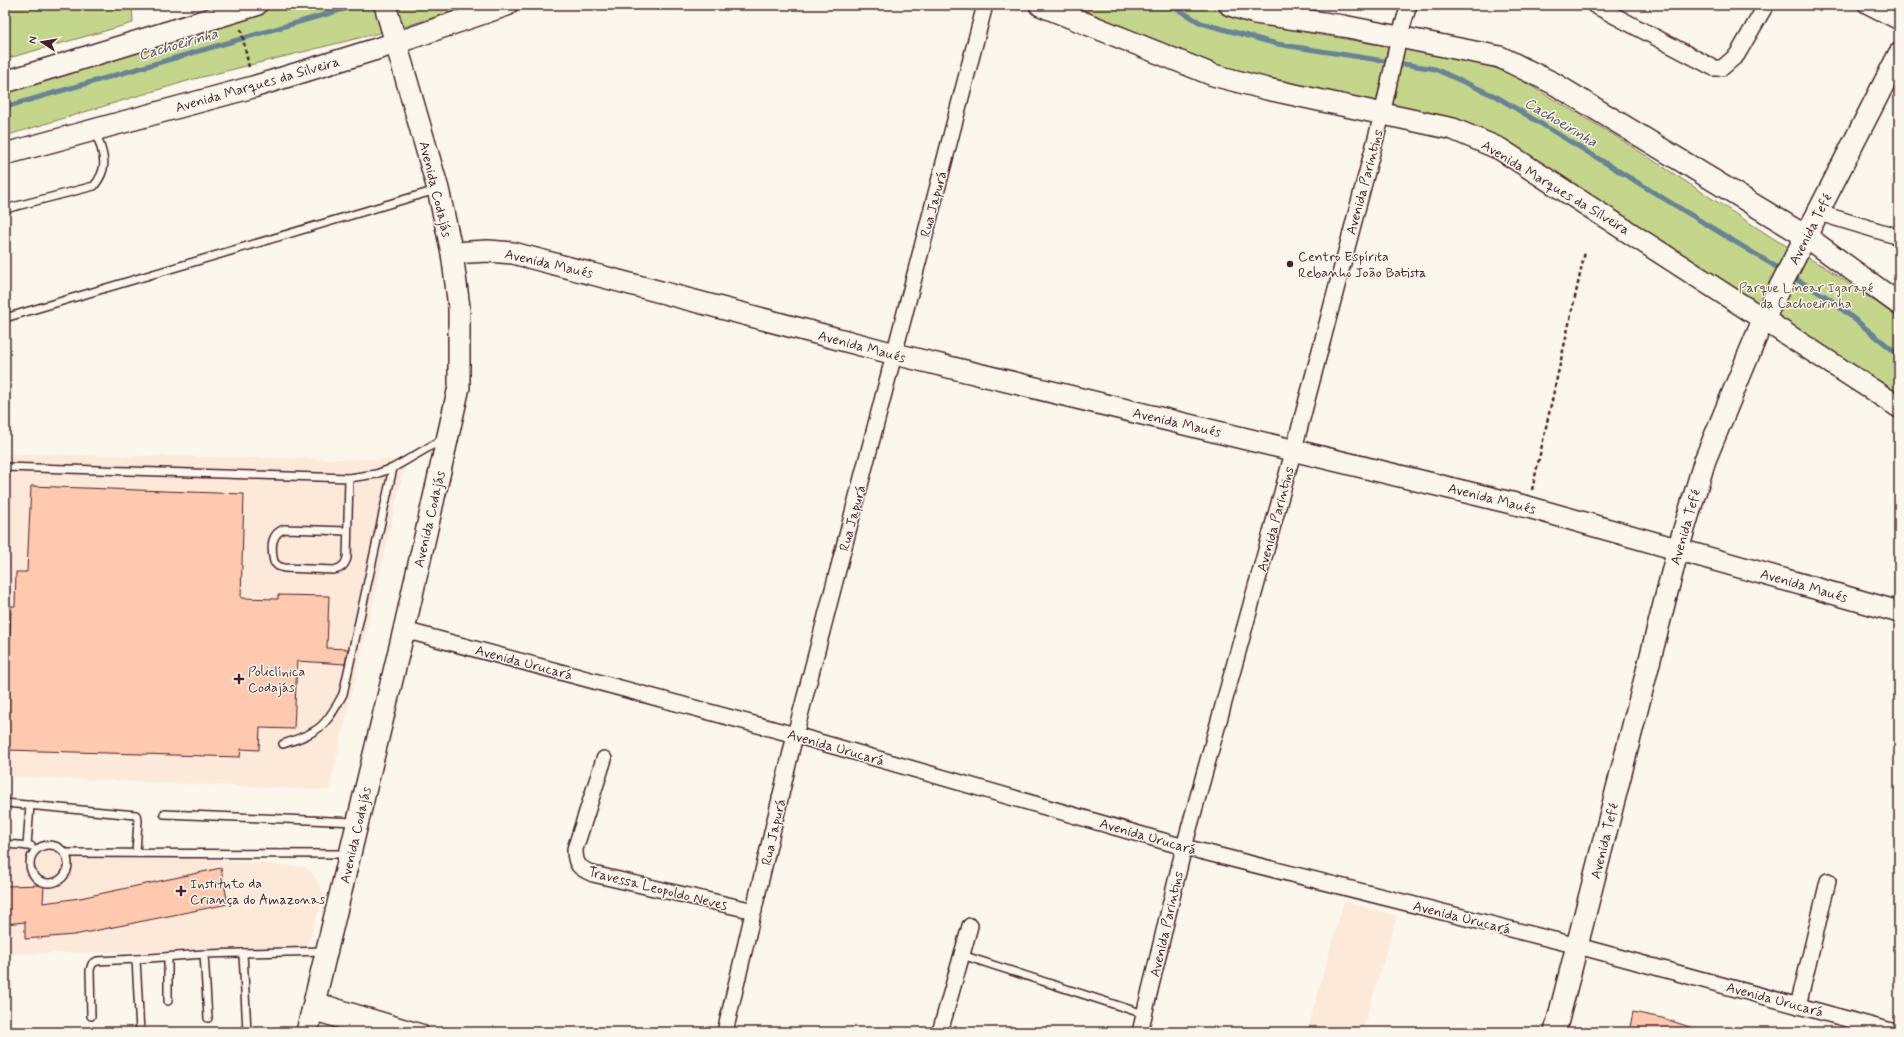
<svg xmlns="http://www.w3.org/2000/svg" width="1904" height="1037" font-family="Mynerve,sans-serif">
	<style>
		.built { fill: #fce9da }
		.green { fill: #c4d68b; stroke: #877a5b }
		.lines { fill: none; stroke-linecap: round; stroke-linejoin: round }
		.stream { stroke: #688395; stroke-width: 5 }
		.building { fill: #fec9af; stroke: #4a1f2b }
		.lane-casing { stroke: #4a1f2b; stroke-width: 10 }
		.street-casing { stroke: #4a1f2b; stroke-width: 18 }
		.secondary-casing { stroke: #4a1f2b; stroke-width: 24 }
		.path { stroke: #4a1f2b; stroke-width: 2.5; stroke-dasharray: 4 3; stroke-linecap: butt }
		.lane { stroke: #fbf7ec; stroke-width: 7 }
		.street { stroke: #fbf7ec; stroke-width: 15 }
		.secondary { stroke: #fbf7ec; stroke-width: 21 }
		.poi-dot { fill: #4a1f2b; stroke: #fbf7ec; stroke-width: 1.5 }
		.labels { text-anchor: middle; stroke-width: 3; stroke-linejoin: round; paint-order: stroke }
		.street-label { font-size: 14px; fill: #4a1f2b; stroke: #fbf7ec }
		.poi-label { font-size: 14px; fill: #4a1f2b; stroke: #fbf7ec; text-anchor: start }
		.park-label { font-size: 14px; fill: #684d43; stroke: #fbf7ec }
		.water-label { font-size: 15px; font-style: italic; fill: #595160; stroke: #fbf7ec }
	</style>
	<rect width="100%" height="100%" fill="#fbf7ec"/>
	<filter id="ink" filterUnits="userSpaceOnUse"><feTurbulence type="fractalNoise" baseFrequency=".025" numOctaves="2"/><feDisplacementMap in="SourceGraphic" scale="8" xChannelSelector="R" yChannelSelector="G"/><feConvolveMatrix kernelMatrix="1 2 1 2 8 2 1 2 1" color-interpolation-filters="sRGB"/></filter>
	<g filter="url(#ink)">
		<g class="built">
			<path d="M5,454l401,6 -77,330 -324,-14z"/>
			<path d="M5,843l300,24 8,7 11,21 -18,53 -301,6z"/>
			<path d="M1344,901l53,15 -35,116h-55z"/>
		</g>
		<g class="green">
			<path d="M5,5h127l1,18 -128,36z"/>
			<path d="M283,5h188l-64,21 -213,53 -189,57v-56z"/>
			<path d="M1071,5h135l28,11 64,15 176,30 35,12 108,64 159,103 47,26 76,52v82l-151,-104 -228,-141 -256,-70 -109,-38z"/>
		</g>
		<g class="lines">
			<g class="stream">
				<path d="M1170,5l31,18 76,21 158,25 62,28 286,174"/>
				<path d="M5,107l353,-102"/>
				<path d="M1791,276l37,22 71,57"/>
			</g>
		</g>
		<g class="building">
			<path d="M31,486l213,8 -3,104 37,1v-4l51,1 -2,52 21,1 -3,15 -48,-3 -3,68 -34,-1 -1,22 -18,-1 -1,8 -233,-7 4,-144h4l1,-34h11z"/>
			<path d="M221,868l7,36 -154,31 -49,4v-17l-20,2v-38l39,-1 -1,18 37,-5z"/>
			<path d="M1633,1012l29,6 31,10v4h-64z"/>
		</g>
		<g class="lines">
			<defs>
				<g id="lane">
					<path d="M5,209l89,-23c17,-21 8,-32 2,-55"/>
					<path d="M5,318l431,-128"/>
					<path d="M5,467l344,11 27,-4 17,-6 50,-29"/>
					<path d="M347,531l-62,-2c-15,4 -14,20 -11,33l4,4 6,2 50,2c8,-2 11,-5 13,-12l2,-80"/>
					<path d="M283,744c36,-12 42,-16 60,-50l50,-226"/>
					<path d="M5,803l131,12 2,5 -2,33"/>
					<path d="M164,814l192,8"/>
					<path d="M5,844l26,2"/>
					<circle cx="49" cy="864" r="19"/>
					<path d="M27,846l3,-41"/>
					<path d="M65,853l283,1"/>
					<path d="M243,953l4,79"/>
					<path d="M204,954l4,64"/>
					<path d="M962,955l182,59"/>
					<path d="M168,957v44"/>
					<path d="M91,1016l-1,-46 2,-6 5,-3 39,-2"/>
					<path d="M140,1032l-4,-73 68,-5 121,-3"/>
				</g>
				<g id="street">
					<path d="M1594,5l120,63h8l15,-13 29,-50"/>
					<path d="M1866,5l33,17"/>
					<path d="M1819,213l80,24"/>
					<path d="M404,630l391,105 389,112 394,99 317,86"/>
					<path d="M604,759l-29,90c0,16 4,19 18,25l161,37"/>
					<path d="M315,1000l106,32"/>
					<path d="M1798,1006l30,-125"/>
					<path d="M312,1012l65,20"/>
					<path d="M725,1032l70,-297 190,-730"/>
					<path d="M940,1032l30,-106"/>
					<path d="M1140,1032l44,-185 110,-398 88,-334 17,-78 10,-32"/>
				</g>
				<g id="secondary">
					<path d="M1040,5l173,70 54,14 186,40 47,20 399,258"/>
					<path d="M1230,5l25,8 88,13 157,31 53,26 254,154 92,67"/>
					<path d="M5,82l251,-77"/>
					<path d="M5,154l248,-67 143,-44 111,-38"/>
					<path d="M452,253l36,-2 25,2 382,101 633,153 371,105"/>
					<path d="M307,1032l97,-402 55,-243v-80l-7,-54 -14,-64 -53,-184"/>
					<path d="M1555,1032l123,-483 27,-89 58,-140 136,-266"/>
				</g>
			</defs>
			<use href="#lane" class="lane-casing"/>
			<use href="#street" class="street-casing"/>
			<use href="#secondary" class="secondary-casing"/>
			<g class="path">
				<path d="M241,29l8,38"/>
				<path d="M1532,490l53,-238"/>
			</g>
			<use href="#lane" class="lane"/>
			<use href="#street" class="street"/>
			<use href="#secondary" class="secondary"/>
		</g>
	</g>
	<g class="poi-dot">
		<circle cx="1290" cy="264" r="4"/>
		<path d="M237 673h4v4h4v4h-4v4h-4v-4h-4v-4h4z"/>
		<path d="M179 885h4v4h4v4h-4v4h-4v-4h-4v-4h4z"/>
	</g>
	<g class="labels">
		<g class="street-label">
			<text transform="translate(257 84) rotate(-16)" y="5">Avenida Marques da Silveira</text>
			<text transform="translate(1364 182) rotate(-75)" y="5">Avenida Parintins</text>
			<text transform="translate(1556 187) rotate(31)" y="5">Avenida Marques da Silveira</text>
			<text transform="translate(436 189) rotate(76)" y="5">Avenida Codajás</text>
			<text transform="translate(933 204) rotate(-75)" y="5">Rua Japurá</text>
			<text transform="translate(1810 229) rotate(-63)" y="5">Avenida Tefé</text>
			<text transform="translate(549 263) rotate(13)" y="5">Avenida Maués</text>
			<text transform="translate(862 346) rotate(15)" y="5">Avenida Maués</text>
			<text transform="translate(1177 422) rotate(13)" y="5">Avenida Maués</text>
			<text transform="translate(1492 498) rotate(14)" y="5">Avenida Maués</text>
			<text transform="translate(852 518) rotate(-75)" y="5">Rua Japurá</text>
			<text transform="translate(429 519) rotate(-77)" y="5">Avenida Codajás</text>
			<text transform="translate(1275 519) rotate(-75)" y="5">Avenida Parintins</text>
			<text transform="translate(1685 527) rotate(-74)" y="5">Avenida Tefé</text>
			<text transform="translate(1804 585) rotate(16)" y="5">Avenida Maués</text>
			<text transform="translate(524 662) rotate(15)" y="5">Avenida Urucará</text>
			<text transform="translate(836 747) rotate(16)" y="5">Avenida Urucará</text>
			<text transform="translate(773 832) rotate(-77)" y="5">Rua Japurá</text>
			<text transform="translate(355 835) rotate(-77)" y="5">Avenida Codajás</text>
			<text transform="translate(1148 836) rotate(16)" y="5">Avenida Urucará</text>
			<text transform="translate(1604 841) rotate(-76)" y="5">Avenida Tefé</text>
			<text transform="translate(658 888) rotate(14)" y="5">Travessa Leopoldo Neves</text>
			<text transform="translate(1462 917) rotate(14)" y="5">Avenida Urucará</text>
			<text transform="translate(1166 924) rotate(-77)" y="5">Avenida Parintins</text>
			<text transform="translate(1775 999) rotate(15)" y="5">Avenida Urucará</text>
		</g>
		<g class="poi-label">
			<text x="1298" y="261">Centro Espírita<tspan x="1298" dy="16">Rebanho João Batista</tspan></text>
			<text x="248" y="676">Policlínica<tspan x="248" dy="16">Codajás</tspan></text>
			<text x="190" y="888">Instituto da<tspan x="190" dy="16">Criança do Amazonas</tspan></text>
		</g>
		<g class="park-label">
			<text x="1806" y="292">Parque Linear Igarapé<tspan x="1806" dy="16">da Cachoeirinha</tspan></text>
		</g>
		<g class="water-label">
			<text transform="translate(178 44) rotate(-16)" y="5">Cachoeirinha</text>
			<text transform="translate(1561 122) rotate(31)" y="5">Cachoeirinha</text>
		</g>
	</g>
	<rect width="1904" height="1037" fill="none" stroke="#fbf7ec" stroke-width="20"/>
	<rect x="10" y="10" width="1884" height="1017" fill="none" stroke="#4a1f2b" stroke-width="1.5" filter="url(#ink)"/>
	<g transform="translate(42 42) rotate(282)" stroke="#fbf7ec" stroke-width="3" paint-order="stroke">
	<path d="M0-3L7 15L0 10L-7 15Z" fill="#4a1f2b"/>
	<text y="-6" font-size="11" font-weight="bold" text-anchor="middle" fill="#4a1f2b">N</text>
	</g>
</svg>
